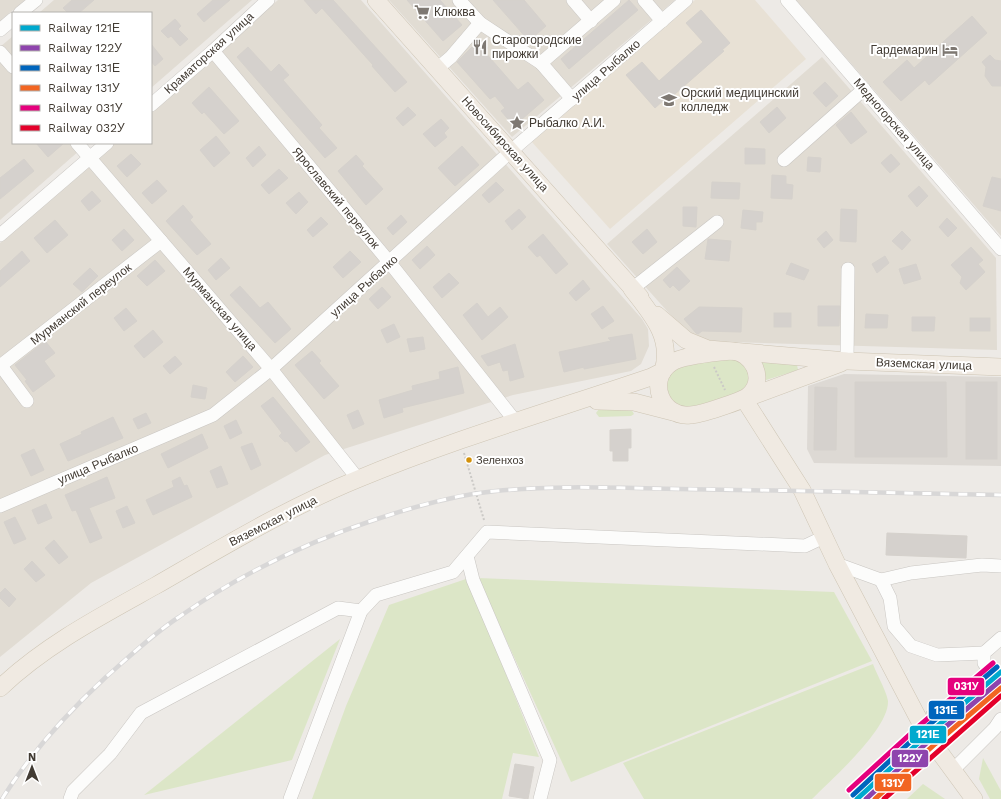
<svg xmlns="http://www.w3.org/2000/svg" width="1001" height="799" font-family="'Work Sans',sans-serif">
	<style>
		.residential { fill: #e1dcd3 }
		.industrial { fill: #ddd9d4 }
		.education { fill: #e8e1d5 }
		.green { fill: #dce6c7 }
		.building { fill: #d5d1cd; stroke: #d5d1cc }
		.lines { fill: none; stroke-linecap: round; stroke-linejoin: round }
		.minor-casing { stroke: #c9c6c2; stroke-width: 14 }
		.major-casing { stroke: #cec5b4; stroke-width: 18 }
		.path { stroke: #cbc9c6; stroke-width: 2; stroke-dasharray: 2 2; stroke-linecap: butt }
		.minor { stroke: #fcfcfb; stroke-width: 13 }
		.major { stroke: #f0eae2; stroke-width: 17 }
		.rail-casing { stroke: #d8d7d7; stroke-width: 4.5 }
		.rail { stroke: #fff; stroke-width: 3; stroke-dasharray: 9; stroke-linecap: butt }
		.rail-1-casing { stroke: #fff; stroke-width: 8 }
		.rail-2-casing { stroke: #fff; stroke-width: 8 }
		.rail-3-casing { stroke: #fff; stroke-width: 8 }
		.rail-4-casing { stroke: #fff; stroke-width: 8 }
		.rail-5-casing { stroke: #fff; stroke-width: 8 }
		.rail-6-casing { stroke: #fff; stroke-width: 8 }
		.rail-1 { stroke: #00a9ce; stroke-width: 5 }
		.rail-2 { stroke: #8e44ad; stroke-width: 5 }
		.rail-3 { stroke: #0065bd; stroke-width: 5 }
		.rail-4 { stroke: #f26522; stroke-width: 5 }
		.rail-5 { stroke: #e5007d; stroke-width: 5 }
		.rail-6 { stroke: #e4002b; stroke-width: 5 }
		.bus-dot { fill: #d3910a; stroke: #fff; stroke-width: 1.5 }
		.labels { text-anchor: middle; stroke-width: 4; stroke-linejoin: round; paint-order: stroke }
		.bus-label { font-size: 11px; fill: #423b33; stroke: #fff; text-anchor: start }
		.poi-label { font-size: 12px; fill: #423b33; stroke: #fff; text-anchor: start }
		.street-label { font-size: 12px; fill: #423b33; stroke: #fff }
		.line-badge { stroke: #fff; stroke-width: 1.5 }
		.badge-label { font-size: 11px; text-anchor: middle; font-weight: bold; fill: #fff }
	</style>
	<rect width="100%" height="100%" fill="#edeae6"/>
	<g class="residential">
		<path d="M0,0h25l-25,21z"/>
		<path d="M54,0h198l-101,88v-75h-112z"/>
		<path d="M278,0h83l281,319 6,10 1,17 -8,18 -10,7 -118,24 -188,60 -234,128 -91,74v-414l115,-100h36v-32z"/>
		<path d="M389,0h286l-163,137z"/>
		<path d="M796,0h205v236z"/>
		<path d="M13,36v107h75l-88,77v-173z"/>
		<path d="M822,57l174,201 1,92 -297,-9 -24,-20 -69,-77z"/>
	</g>
	<path class="industrial" d="M844,374l157,3v89l-187,-3 -7,-14 1,-63z"/>
	<path class="education" d="M695,0h60l51,59 -196,170 -79,-88z"/>
	<g class="green">
		<path d="M729,358l11,2 11,16 -6,14 -52,18c-19,1 -37,-20 -21,-36 10,-10 43,-11 57,-14z"/>
		<path d="M759,361l38,4 1,5 -35,11z"/>
		<path d="M599,409h32l3,5 -3,2 -32,1 -3,-4z"/>
		<path d="M478,578l356,14 38,69 -301,121z"/>
		<path d="M466,579l32,75 41,103 -26,-4 -11,46h-190l34,-93 43,-101z"/>
		<path d="M340,639l-48,121 -148,35z"/>
		<path d="M873,664c3,9 14,28 15,37 1,28 -56,78 -76,98h-168l-21,-36z"/>
		<path d="M983,758l18,33v8h-11l-11,-20z"/>
		<path d="M923,784l22,15h-38z"/>
	</g>
	<g class="building">
		<path d="M72,0h22l-15,13h-11l-5,-5z"/>
		<path d="M213,0h17l-26,22 -7,-8z"/>
		<path d="M304,0h29l74,82 -12,10 -23,-26 1,-1 -51,-57 -6,6z"/>
		<path d="M407,0h33l22,25 -19,16z"/>
		<path d="M493,0h31l22,26 -17,15z"/>
		<path d="M629,0l9,10 -69,59 -8,-10z"/>
		<path d="M701,10l29,33 -8,7 2,1 -57,50 -2,-2 -10,9 -29,-33 16,-13 17,19 44,-39 -17,-19z"/>
		<path d="M972,16l15,17 -58,52 -4,-5 -24,21 -18,-19 24,-22 7,8z"/>
		<path d="M175,19l6,7 -3,3 10,10 -8,7 -9,-10 -3,2 -7,-7z"/>
		<path d="M480,39l8,9 -4,3 34,39 10,-8 16,18 -30,26 -13,-15 4,-3 -10,-12 -5,3 -33,-37z"/>
		<path d="M151,44l12,15 -8,7 -4,-5z"/>
		<path d="M248,47l23,25 8,-8 10,11 -6,5 39,45 -3,3 18,20 -12,10 -88,-101z"/>
		<path d="M990,55l5,5 6,1v25h-9l-7,-10 1,-9 -4,-5z"/>
		<path d="M825,82l13,14 -12,11 -13,-14z"/>
		<path d="M209,87l30,34 -15,13 -20,-22 -2,2 -10,-11z"/>
		<path d="M408,107l8,8 -13,11 -7,-8z"/>
		<path d="M777,107l9,11 -17,15 -9,-11z"/>
		<path d="M851,112l16,20 -16,12 -15,-19z"/>
		<path d="M441,119l8,9 -5,5 3,4 -12,10 -12,-13z"/>
		<path d="M216,136l14,17 -16,14 -14,-17z"/>
		<path d="M36,143h28l-16,14z"/>
		<path d="M259,146l7,9 -13,12 -7,-9z"/>
		<path d="M462,146l17,19 -24,21 -17,-18z"/>
		<path d="M745,148l20,1v15h-20z"/>
		<path d="M131,154l10,10 -14,13 -10,-11z"/>
		<path d="M891,154l9,10 -10,9 -9,-10z"/>
		<path d="M356,155l8,9 -2,2 21,23 -17,16 -28,-34z"/>
		<path d="M808,157l13,1 -1,14 -13,-1z"/>
		<path d="M24,159l10,12 -34,28v-21z"/>
		<path d="M279,169l9,9 -19,16 -8,-9z"/>
		<path d="M772,175l14,1v8l7,1 -1,14 -21,-1z"/>
		<path d="M992,177l9,2v32l-18,-5z"/>
		<path d="M157,180l10,11 -15,13 -10,-11z"/>
		<path d="M496,182l8,8 -15,13 -7,-8z"/>
		<path d="M712,182l28,1 -1,16 -28,-1z"/>
		<path d="M919,186l9,10 -11,11 -9,-11z"/>
		<path d="M92,191l9,10 -12,10 -8,-10z"/>
		<path d="M299,192l9,10 -12,12 -10,-11z"/>
		<path d="M183,205l10,12 -3,3 21,24 -14,11 -31,-34z"/>
		<path d="M683,207h14l-1,20 -13,-1z"/>
		<path d="M519,209l7,8 -14,13 -7,-9z"/>
		<path d="M841,209l16,1 -1,32 -16,-1z"/>
		<path d="M743,210l20,2 -1,10h-6v8l-15,-2z"/>
		<path d="M401,215l6,7 -14,13 -6,-7z"/>
		<path d="M321,217l7,7 -15,13 -6,-7z"/>
		<path d="M947,218l10,10 -9,9 -9,-10z"/>
		<path d="M55,220l13,15 -21,18 -13,-15z"/>
		<path d="M124,229l10,11 -12,11 -10,-11z"/>
		<path d="M647,229l10,13 -14,12 -11,-12z"/>
		<path d="M826,231l7,9 -9,8 -7,-9z"/>
		<path d="M902,231l9,9 -9,10 -10,-9z"/>
		<path d="M543,234l25,30 -12,10 -16,-19 -3,2 -9,-10z"/>
		<path d="M708,239l23,2 -2,20 -24,-2z"/>
		<path d="M427,246l8,9 -15,14 -8,-9z"/>
		<path d="M971,247l12,13 -5,4 7,8 -19,18 -6,-7 2,-6 -11,-12z"/>
		<path d="M22,251l8,10 -30,26v-16z"/>
		<path d="M350,251l11,11 -18,16 -10,-11z"/>
		<path d="M885,256l4,7 -12,10 -5,-9z"/>
		<path d="M221,258l9,10 -14,12 -8,-10z"/>
		<path d="M155,260l10,11 -18,15 -10,-10z"/>
		<path d="M791,263l18,7 -5,10 -18,-6z"/>
		<path d="M916,264l5,15 -17,5 -5,-15z"/>
		<path d="M677,267l13,14 -11,10 -6,-6 -3,3 -7,-8z"/>
		<path d="M90,268l8,8 -16,16 -9,-8z"/>
		<path d="M449,273l10,10 -17,15 -9,-11z"/>
		<path d="M583,280l7,9 -14,12 -7,-8z"/>
		<path d="M240,286l20,22 8,-6 23,27 -16,14 -45,-48z"/>
		<path d="M382,287l9,10 -13,12 -9,-10z"/>
		<path d="M477,303l11,14 12,-10 8,10 -26,23 -19,-25z"/>
		<path d="M603,306l11,15 -12,8 -11,-15z"/>
		<path d="M818,306h22l-1,20h-21z"/>
		<path d="M699,307l43,1 -1,24 -39,-1 -4,3 -2,-1 -12,-14z"/>
		<path d="M126,308l11,13 -13,10 -10,-13z"/>
		<rect x="774" y="313" width="17" height="14"/>
		<path d="M866,314l22,1 -1,13h-22z"/>
		<path d="M912,317h23l-1,14h-22z"/>
		<rect x="970" y="318" width="20" height="13"/>
		<path d="M394,324l6,13 -13,6 -6,-13z"/>
		<path d="M153,330l10,12 -19,16 -10,-12z"/>
		<path d="M632,334l4,25 -52,10v-2l-20,5 -5,-20 52,-11 -3,-3z"/>
		<path d="M423,337l2,12 -15,3 -3,-13z"/>
		<path d="M45,341l10,12 -11,8 11,15 -22,16 -8,-11 2,-1 -12,-15z"/>
		<path d="M515,344l9,33 -14,4 -2,-11 -5,1 -3,-9 -12,4 -7,-10z"/>
		<path d="M312,351l9,10 -2,2 20,23 -15,13 -29,-34z"/>
		<path d="M175,356l7,8 -12,10 -7,-8z"/>
		<path d="M243,356l10,11 -18,15 -9,-10z"/>
		<path d="M458,367l6,26 -62,15 1,4 -19,6 -5,-18 34,-10 -1,-4 28,-7 -1,-7z"/>
		<path d="M855,382h91l1,75h-92z"/>
		<rect x="966" y="382" width="31" height="77"/>
		<path d="M193,385l14,3 -2,11 -14,-2z"/>
		<path d="M815,387l22,1 -1,62h-22z"/>
		<path d="M273,397l37,45 -14,10 -9,-11 -2,1 -6,-6 3,-3 -21,-27z"/>
		<path d="M358,410l6,14 -11,5 -6,-14z"/>
		<path d="M146,413l5,10 -13,6 -5,-10z"/>
		<path d="M113,417l10,21 -55,23 -8,-17 22,-10 -1,-2z"/>
		<path d="M236,420l6,13 -12,6 -6,-13z"/>
		<path d="M631,429v19h-3v13h-15v-10h-3v-21z"/>
		<path d="M202,434l6,14 -40,20 -7,-14z"/>
		<path d="M252,443l9,22 -10,5 -10,-23z"/>
		<path d="M34,449l10,21 -13,6 -10,-21z"/>
		<path d="M221,466l7,18 -11,4 -7,-17z"/>
		<path d="M107,477l8,21 -26,10 13,30 -12,5 -14,-33 -4,1 -7,-16z"/>
		<path d="M180,477l4,9 3,-1 5,12 -39,18 -7,-15 28,-13 -2,-6z"/>
		<path d="M46,504l6,14 -14,6 -6,-14z"/>
		<path d="M127,506l8,17 -12,5 -7,-17z"/>
		<path d="M15,517l11,22 -12,5 -10,-22z"/>
		<path d="M887,533l80,3 -1,22 -80,-3z"/>
		<path d="M54,540l14,17 -9,7 -14,-16z"/>
		<path d="M32,561l13,14 -9,7 -12,-13z"/>
		<path d="M5,588l11,11 -7,8 -9,-9v-5z"/>
		<path d="M933,707l6,9 -8,6 -5,-10z"/>
		<path d="M515,764l19,3 -6,32 -19,-3z"/>
	</g>
	<g class="lines">
		<defs>
			<g id="minor">
				<path d="M459,0l21,23 61,40 73,-63"/>
				<path d="M573,0l18,21"/>
				<path d="M644,0l18,21"/>
				<path d="M787,0l214,249"/>
				<path d="M20,13l16,-13"/>
				<path d="M0,30l13,-11"/>
				<path d="M213,51l177,212 126,159"/>
				<path d="M0,52l13,15"/>
				<path d="M541,63l31,36"/>
				<path d="M438,68l13,-11 29,-34"/>
				<path d="M151,105l62,-54 55,-51"/>
				<path d="M77,143l194,226 87,110"/>
				<path d="M784,160l80,-71"/>
				<path d="M0,235l107,-92"/>
				<path d="M632,289l85,-67"/>
				<path d="M847,361l1,-92"/>
				<path d="M0,366l161,-125"/>
				<path d="M1,366l26,35"/>
				<path d="M0,506l213,-91 58,-46 240,-218 175,-151"/>
				<path d="M467,556l6,24 77,180 -10,39"/>
				<path d="M837,564l44,16 30,-7 71,-8 19,1"/>
				<path d="M881,580l9,18 4,28 17,20 26,9 47,-2"/>
				<path d="M1001,638l-17,15v10l17,23"/>
				<path d="M952,771l43,-43 6,-9"/>
				<path d="M70,799l3,-8 37,-37 31,-41 197,-105 23,3"/>
				<path d="M290,799l71,-188 15,-16 77,-23 34,-40 318,14 19,-9"/>
			</g>
			<g id="major">
				<path d="M376,0l264,297"/>
				<path d="M657,315l29,25 22,9 139,12 154,6"/>
				<path d="M730,351c23,0 37,29 18,45 -6,5 -49,19 -58,19 -28,3 -44,-35 -19,-52 12,-8 44,-10 59,-12z"/>
				<path d="M841,363l-97,36 58,91 35,74 90,171 47,64"/>
				<path d="M597,401l37,1 39,10"/>
				<path d="M0,688c45,-43 101,-72 155,-102 66,-38 132,-78 203,-107 96,-40 196,-69 293,-102l12,-6c10,-34 -12,-57 -31,-82"/>
			</g>
		</defs>
		<use href="#minor" class="minor-casing"/>
		<use href="#major" class="major-casing"/>
		<g class="path">
			<path d="M714,367l11,23"/>
			<path d="M464,453l20,67"/>
		</g>
		<use href="#minor" class="minor"/>
		<use href="#major" class="major"/>
		<defs>
			<path id="rail" d="M2,799c28,-45 65,-86 104,-122 23,-20 47,-43 73,-60 61,-43 128,-75 198,-98 39,-13 78,-24 119,-28 60,-6 122,-3 183,-2 107,1 215,4 322,6"/>
		</defs>
		<use href="#rail" class="rail-casing"/>
		<use href="#rail" class="rail"/>
		<defs>
			<path id="rail-1" d="M857,799l70,-64 74,-63"/>
			<path id="rail-2" d="M866,799l65,-60 70,-59"/>
			<path id="rail-3" d="M853,795l70,-65 74,-63"/>
			<path id="rail-4" d="M875,799l60,-55 66,-56"/>
			<path id="rail-5" d="M849,790l70,-64 74,-63"/>
			<path id="rail-6" d="M884,799l117,-103"/>
		</defs>
		<use href="#rail-1" class="rail-1-casing"/>
		<use href="#rail-2" class="rail-2-casing"/>
		<use href="#rail-3" class="rail-3-casing"/>
		<use href="#rail-4" class="rail-4-casing"/>
		<use href="#rail-5" class="rail-5-casing"/>
		<use href="#rail-6" class="rail-6-casing"/>
		<use href="#rail-1" class="rail-1"/>
		<use href="#rail-2" class="rail-2"/>
		<use href="#rail-3" class="rail-3"/>
		<use href="#rail-4" class="rail-4"/>
		<use href="#rail-5" class="rail-5"/>
		<use href="#rail-6" class="rail-6"/>
	</g>
	<defs>
		<symbol id="supermarket-bare" viewBox="-9 -9 18 18"><path d="M-6-5.5h2.5l.6 2H6L4.5 2H-2.5L-4.4-4H-6ZM-1.5 3.2a1.3 1.3 0 1 0 .1 0ZM3 3.2a1.3 1.3 0 1 0 .1 0Z" fill="#7e7872" stroke="#fff" stroke-width="2.5" paint-order="stroke"/></symbol>
		<symbol id="restaurant-bare" viewBox="-9 -9 18 18"><path d="M-5-6h1v4h1v-4h1v4h1v-4h1v5L-1.5 .5V6h-2V.5L-5-1ZM5-6V6H3V1.5H1.5Q1.5-4 5-6Z" fill="#7e7872" stroke="#fff" stroke-width="2.5" paint-order="stroke"/></symbol>
		<symbol id="hotel-bare" viewBox="-9 -9 18 18"><path d="M-6-4.5h1.5V1H6V5H4.5V3h-9V5H-6ZM-4 0a1.8 1.8 0 1 1 3.6 0ZM.5 0V-2.5h3Q6-2.5 6 0Z" fill="#7e7872" stroke="#fff" stroke-width="2.5" paint-order="stroke"/></symbol>
		<symbol id="university-bare" viewBox="-9 -9 18 18"><path d="M0-5L7-2L0 1L-7-2ZM-4 1L0 2.5L4 1V4Q0 6-4 4Z" fill="#7e7872" stroke="#fff" stroke-width="2.5" paint-order="stroke"/></symbol>
		<symbol id="sight-bare" viewBox="-9 -9 18 18"><path d="M0-6L1.8-2.2L6-1.7L2.9 1.2L3.7 5.4L0 3.3L-3.7 5.4L-2.9 1.2L-6-1.7L-1.8-2.2Z" fill="#7e7872" stroke="#fff" stroke-width="2.5" paint-order="stroke"/></symbol>
	</defs>
	<g fill-rule="evenodd">
		<use href="#supermarket-bare" x="411" y="1" width="22" height="22"/>
		<use href="#restaurant-bare" x="469" y="36" width="22" height="22"/>
		<use href="#hotel-bare" x="939" y="39" width="22" height="22"/>
		<use href="#university-bare" x="658" y="89" width="22" height="22"/>
		<use href="#sight-bare" x="506" y="112" width="22" height="22"/>
	</g>
	<circle class="bus-dot" cx="469" cy="460" r="3.5"/>
	<g class="labels">
		<g class="bus-label">
			<text x="476" y="464">Зеленхоз</text>
		</g>
		<g class="poi-label">
			<text x="434" y="16">Клюква</text>
			<text x="492" y="44">Старогородские<tspan x="492" dy="14">пирожки</tspan></text>
			<text x="938" y="54" text-anchor="end">Гардемарин</text>
			<text x="681" y="97">Орский медицинский<tspan x="681" dy="14">колледж</tspan></text>
			<text x="529" y="127">Рыбалко А.И.</text>
		</g>
		<g class="street-label">
			<text transform="translate(209 53) rotate(-42)" y="4">Краматорская улица</text>
			<text transform="translate(606 70) rotate(-41)" y="4">улица Рыбалко</text>
			<text transform="translate(894 124) rotate(49)" y="4">Медногорская улица</text>
			<text transform="translate(505 144) rotate(48)" y="4">Новосибирская улица</text>
			<text transform="translate(336 198) rotate(50)" y="4">Ярославский переулок</text>
			<text transform="translate(364 286) rotate(-42)" y="4">улица Рыбалко</text>
			<text transform="translate(81 304) rotate(-38)" y="4">Мурманский переулок</text>
			<text transform="translate(220 309) rotate(49)" y="4">Мурманская улица</text>
			<text transform="translate(924 364) rotate(2)" y="4">Вяземская улица</text>
			<text transform="translate(98 464) rotate(-23)" y="4">улица Рыбалко</text>
			<text transform="translate(273 521) rotate(-27)" y="4">Вяземская улица</text>
		</g>
	</g>
	<g class="line-badge">
		<rect x="947" y="677" width="38" height="19" rx="4" fill="#e5007d"/>
		<rect x="928" y="700" width="37" height="20" rx="4" fill="#0065bd"/>
		<rect x="909" y="725" width="38" height="19" rx="4" fill="#00a9ce"/>
		<rect x="891" y="749" width="38" height="19" rx="4" fill="#8e44ad"/>
		<rect x="874" y="773" width="38" height="19" rx="4" fill="#f26522"/>
	</g>
	<g class="badge-label">
		<text x="966" y="690">031У</text>
		<text x="946" y="714">131Е</text>
		<text x="928" y="738">121Е</text>
		<text x="910" y="762">122У</text>
		<text x="893" y="787">131У</text>
	</g>
	<rect x="12" y="12" width="140" height="132" fill="#ffffff" stroke="#b3b1ad"/>
	<rect x="20" y="25" width="20" height="6" fill="#00a9ce" stroke="#b3b1ad"/>
	<text x="48" y="32" font-size="12" fill="#423b33">Railway 121Е</text>
	<rect x="20" y="45" width="20" height="6" fill="#8e44ad" stroke="#b3b1ad"/>
	<text x="48" y="52" font-size="12" fill="#423b33">Railway 122У</text>
	<rect x="20" y="65" width="20" height="6" fill="#0065bd" stroke="#b3b1ad"/>
	<text x="48" y="72" font-size="12" fill="#423b33">Railway 131Е</text>
	<rect x="20" y="85" width="20" height="6" fill="#f26522" stroke="#b3b1ad"/>
	<text x="48" y="92" font-size="12" fill="#423b33">Railway 131У</text>
	<rect x="20" y="105" width="20" height="6" fill="#e5007d" stroke="#b3b1ad"/>
	<text x="48" y="112" font-size="12" fill="#423b33">Railway 031У</text>
	<rect x="20" y="125" width="20" height="6" fill="#e4002b" stroke="#b3b1ad"/>
	<text x="48" y="132" font-size="12" fill="#423b33">Railway 032У</text>
	<g transform="translate(32 767)" stroke="#ffffff" stroke-width="3" paint-order="stroke">
	<path d="M0-3L7 15L0 10L-7 15Z" fill="#423b33"/>
	<text y="-6" font-size="11" font-weight="bold" text-anchor="middle" fill="#423b33">N</text>
	</g>
</svg>
